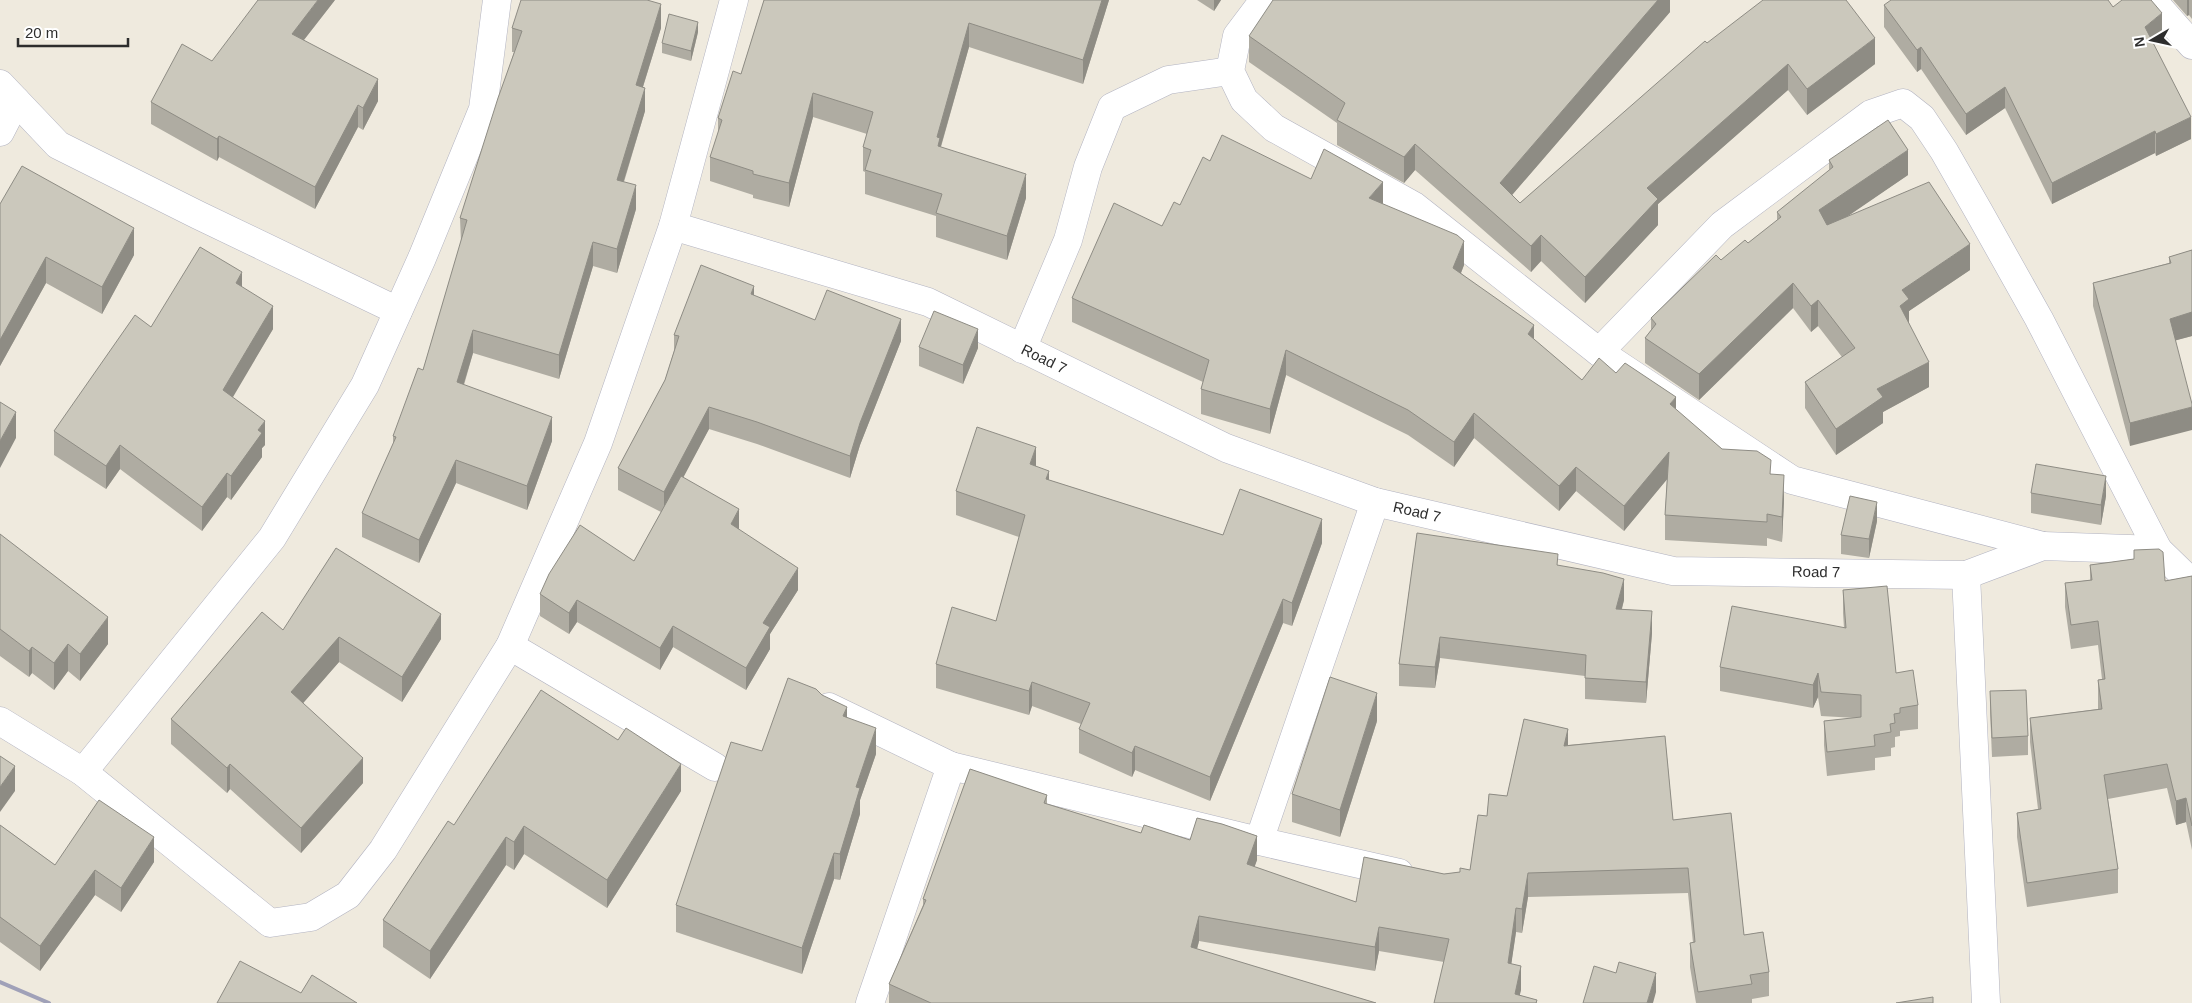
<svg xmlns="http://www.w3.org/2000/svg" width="2192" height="1003" font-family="Arial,sans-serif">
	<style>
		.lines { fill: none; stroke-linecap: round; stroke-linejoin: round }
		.minor-casing { stroke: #b2b3c1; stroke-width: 29 }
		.minor { stroke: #fff; stroke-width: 28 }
		.rail { stroke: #a0a1b8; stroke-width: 4 }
		.wall { fill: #afaca2 }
		.shaded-wall { fill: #8e8c84 }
		.building { fill: #cbc8bc; stroke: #8e8c84 }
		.labels { text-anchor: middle; stroke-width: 4; stroke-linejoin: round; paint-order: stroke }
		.street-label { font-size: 15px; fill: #2d2d2d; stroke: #fff }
	</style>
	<rect width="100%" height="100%" fill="#efeade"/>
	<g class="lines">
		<defs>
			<g id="minor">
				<path d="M1264,0l-27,36 -7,35 14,29 30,28 140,78 185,146 193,128 251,66"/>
				<path d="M2152,0l40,45"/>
				<path d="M0,84l58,61 140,70 200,96"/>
				<path d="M0,132l16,-31"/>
				<path d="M673,226l255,76 298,146 149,54 298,69 293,4 77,-29 115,4 34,33"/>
				<path d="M1022,349l46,-109 20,-73 24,-60 56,-27 62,-9"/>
				<path d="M1599,352l123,-127 149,-111 32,-11 19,15 22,33 35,61 60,107 119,231"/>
				<path d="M1966,575l20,428"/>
				<path d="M510,646l205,121"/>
				<path d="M829,707l122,59 308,75 140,32"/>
				<path d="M0,721l83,51 187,151 41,-6 37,-22 35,-45 127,-204 88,-203 75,-217 61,-226"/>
				<path d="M83,772l189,-234 93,-153 57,-127 61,-149 14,-109"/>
				<path d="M1259,841l116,-339"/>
				<path d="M870,1003l81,-237"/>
			</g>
		</defs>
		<use href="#minor" class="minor-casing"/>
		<use href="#minor" class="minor"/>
		<path class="rail" d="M0,982l49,21"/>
	</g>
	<g class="wall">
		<path d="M335,0l-31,40 74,61 -15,29 -5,-3 -43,82 -96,-52 -2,4 -66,-37v-22l61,-41z"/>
		<path d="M764,0h345l-26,84 -114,-37 -28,100 85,51 -19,62 -71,-23v-21l-71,-22v-22l-2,-1v-24l4,-13 -54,-17 -24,90 -36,-9v-3l-43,-14v-24l8,-23v-16l23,-44z"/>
		<path d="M1197,0h24l-7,11z"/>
		<path d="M1670,0v12l-158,183 8,8 187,-160 168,21 -68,51 -19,-25 -130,114v21l-73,78 -44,-42 -10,11 -116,-102 -11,13 -67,-38v-22l-88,-61v-26z"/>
		<path d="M2173,0h19v19l-3,-4 -2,1z"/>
		<path d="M1884,5l229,2 49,28 -9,7 38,97 -35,17 -1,-3 -103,51 -47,-96 -39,27 -45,-66 -4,3 -33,-45z"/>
		<path d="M512,28h149l-18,59 2,24 -21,71 12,27 -19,64 -24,-7 -34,113 -86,-26 -9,32 88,56 -25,69 -71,-27 -37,80 -57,-26v-24l31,-69v-8l30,-66 38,-128 -1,-24 54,-166h-2z"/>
		<path d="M698,32l-7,29 -29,-8v-10z"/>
		<path d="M1829,160l79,15 -61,41 123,54 -61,41v12l20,64 -46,25v11l-47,32 -31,-47v-26l37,-25 -24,-31 -7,6 -18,-24 -94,92 -54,-37v-25l6,-8v-12l70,-58 27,-17 29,-22v-9l52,-41z"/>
		<path d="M1311,179l72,25 81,61 -3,8 73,67 48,40 34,-7 60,37 46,39 49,25 13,26 -2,42 -15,-4v8l-102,-6v-25l2,-36 -43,52 -48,-40 -17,20 -85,-73 -20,29 -46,-32 -122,-60 -16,59 -69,-20v-25l2,-7 -131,-60v-24l90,-72 18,-21z"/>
		<path d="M0,204l134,51 -32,59 -56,-31 -46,83z"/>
		<path d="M2192,250v86l-16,4 -46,106 -37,-140v-23l76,-20v-6z"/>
		<path d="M242,287l31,42 -41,68 33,48 -3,3v9l-31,43 -4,-3 -25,34 -82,-62 -14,20 -52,-34v-24l97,-104z"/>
		<path d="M754,296l61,24 86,21 -41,104 -10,33 -93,-34 -48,-15 -26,48 56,52 59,61 -28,44v15l-24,41 -73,-43 -13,23 -83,-48 -8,12 -29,-18v-22l94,-33 27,-49 -43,-22v-22l47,-88 9,-29v-16z"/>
		<path d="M919,347l59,1 -15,36 -44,-18z"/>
		<path d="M1036,466l13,14 174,55 99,8 -30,83 -9,-3 -73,178 -75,-31 -3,7 -53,-24v-24l2,-5 -49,-18 -3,9 -93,-27v-24l60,-43 23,-84 -63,-22v-24z"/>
		<path d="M2031,493l75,3 -5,29 -70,-12z"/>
		<path d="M1877,521l-8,37 -28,-4v-19z"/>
		<path d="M1417,533l141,32 66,35 -2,9 30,24 -6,70 -61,-4v-23l-145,-18 -5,30 -36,-2v-22z"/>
		<path d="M0,534l108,110 -28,37 -12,-10 -14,19 -22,-17 -3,4 -29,-21z"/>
		<path d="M2134,550l31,31 27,-5v274l-6,-28 -10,3 -9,-37 -59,11 10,70v24l-91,14 -10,-70v-24l21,-4 -8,-67v-24l68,-9v-29l4,-1 -4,-34 -27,4 -6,-42v-24l25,-3v-15l44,-6z"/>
		<path d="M1843,590l53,83 22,32v24l-18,2v5l-5,1v10l-4,1v8l-16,2v12l-48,6 -3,-31v-24l32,-3 -35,-2 -3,-19 -5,11 -93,-17v-24l124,-39 -1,-15z"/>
		<path d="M283,630l158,9 -39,63 -63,-40 -36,41 60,80 -62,70 -71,-64 -3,4 -56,-49v-25z"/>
		<path d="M1990,691l38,45v19l-36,2 -2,-46z"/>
		<path d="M847,717l29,37 -16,46v14l-20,66 -6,-1 -32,95 -126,-42v-27z"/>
		<path d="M1524,719l44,10v16l97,-9 8,84 58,-7 13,122 19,-3 6,40v24l-17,3v4h-56l-6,-36v-24h3l-5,-50 -160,4 -6,36 -6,-1 -5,32 10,2v24l-2,5 18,5v3h-103l10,-41 -65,-11 -4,20 -176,-30 -2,8 179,54h-487v-19l34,-79v-6l47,-130 77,26v9l94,29 3,-8 46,15 7,-22 25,6 35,12v24l-3,7 102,35 8,-45 80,17 16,-2v-4l10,2 8,-55 9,1 2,-22 18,2z"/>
		<path d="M1377,721l-37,116 -48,-15v-28z"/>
		<path d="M681,791l-74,117 -83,-54 -10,16 -8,-5 -76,114 -47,-32v-27l71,-95z"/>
		<path d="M0,825l55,40 99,-3 -33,50 -26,-17 -55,76 -40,-29z"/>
	</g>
	<g class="shaded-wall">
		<path d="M318,0h17l-43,55v-21z"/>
		<path d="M1102,0h7l-26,84v-24z"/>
		<path d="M1214,0h7l-7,11z"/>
		<path d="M1658,0h12v12l-170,197v-26z"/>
		<path d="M2187,0h2v15l-2,1z"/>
		<path d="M661,4v24l-25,81v-24z"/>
		<path d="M2162,13v22l-17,13v-21z"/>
		<path d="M698,22v10l-7,29v-10z"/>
		<path d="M969,23v24l-29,102 -2,21 -1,-33z"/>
		<path d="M1875,38v26l-68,51v-26z"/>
		<path d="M1921,47v22l-4,3v-22z"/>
		<path d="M1788,64v26l-130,114v21l-73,78v-26l62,-89z"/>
		<path d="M378,79v22l-15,29v-22z"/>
		<path d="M2005,87v21l-39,27v-21z"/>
		<path d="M645,88v23l-28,92v-23z"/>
		<path d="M813,93v24l-24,90v-24z"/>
		<path d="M358,105v22l-43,82v-22z"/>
		<path d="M2191,117v22l-35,17v-22z"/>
		<path d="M2155,131v22l-103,51v-21z"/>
		<path d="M219,136v21l-2,4v-22z"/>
		<path d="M1415,144v26l-11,13v-26z"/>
		<path d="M1908,150v25l-89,61v-26z"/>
		<path d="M1026,174v24l-19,62v-24z"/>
		<path d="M1383,182v25l-14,-9z"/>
		<path d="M636,185v24l-19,64v-24z"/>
		<path d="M134,228v27l-32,59v-27z"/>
		<path d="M1541,235v26l-10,11v-26z"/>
		<path d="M1464,241v24l-11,28v-25z"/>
		<path d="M593,242v24l-34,113v-24z"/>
		<path d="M1970,244v26l-61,41v14l-9,-19 2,-16z"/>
		<path d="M46,257v26l-46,83v-26z"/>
		<path d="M242,272v24l-6,-13z"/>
		<path d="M1793,283v25l-94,92v-26z"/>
		<path d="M754,286v22l-3,-14z"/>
		<path d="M1818,300v26l-7,6v-26z"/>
		<path d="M273,306v23l-50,85v-24z"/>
		<path d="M2192,312v24l-22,6v-23z"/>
		<path d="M901,319v22l-41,104 -10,33v-22l10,-33z"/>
		<path d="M1534,325v24l-6,-15z"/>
		<path d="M978,329v19l-15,36v-19z"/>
		<path d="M473,330v23l-16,53v-24z"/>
		<path d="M1286,350v25l-16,59v-25z"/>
		<path d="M1929,362v25l-46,25v11l-47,32v-26l41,-40z"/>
		<path d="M1676,397v25l-6,-18z"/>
		<path d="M709,407v22l-45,85v-22z"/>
		<path d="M2192,407v23l-62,16v-23z"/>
		<path d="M16,412v26l-16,30v-27z"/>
		<path d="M1474,413v25l-20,29v-25z"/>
		<path d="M552,417v24l-25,69v-24z"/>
		<path d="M265,421v24l-3,3v9l-31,43v-24l27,-46z"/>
		<path d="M120,445v24l-14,20v-23z"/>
		<path d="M1036,447v24l-6,-7z"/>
		<path d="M1669,452v25l-45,54v-25z"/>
		<path d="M456,460v23l-37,80v-23z"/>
		<path d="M1576,467v24l-17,20v-25z"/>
		<path d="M1049,471v24l-3,-16z"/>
		<path d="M227,473v24l-25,34v-24z"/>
		<path d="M1784,475v25l-2,42v-25z"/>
		<path d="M2106,476v20l-5,29v-20z"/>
		<path d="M1877,502v19l-8,37v-19z"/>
		<path d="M739,509v21l-8,-6z"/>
		<path d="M1322,519v24l-30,83v-23z"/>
		<path d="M798,568v22l-28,44v15l-24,41v-22l17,-45z"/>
		<path d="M1624,579v21l-8,30v-21z"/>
		<path d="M1283,599v24l-73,178v-24z"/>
		<path d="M577,600v22l-8,12v-21z"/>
		<path d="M1652,611v22l-6,70v-21z"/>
		<path d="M441,614v25l-39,63v-25z"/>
		<path d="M108,617v27l-28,37v-27z"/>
		<path d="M673,626v21l-13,23v-22z"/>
		<path d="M339,637v25l-48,55v-25z"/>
		<path d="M1440,637v21l-5,30v-21z"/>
		<path d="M68,644v27l-14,19v-27z"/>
		<path d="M32,647v26l-3,4v-26z"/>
		<path d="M1818,673v24l-5,11v-23z"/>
		<path d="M1032,682v24l-3,9v-24z"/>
		<path d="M1377,693v28l-37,116v-27z"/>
		<path d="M847,707v26l-4,-17z"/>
		<path d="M876,728v26l-16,46v14l-20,66v-26l16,-67z"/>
		<path d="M1568,729v24l-4,-7z"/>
		<path d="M1135,746v24l-3,7v-24z"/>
		<path d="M363,758v25l-62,70v-25z"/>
		<path d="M230,764v25l-3,4v-25z"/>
		<path d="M681,764v27l-74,117v-28z"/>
		<path d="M15,766v25l-15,21v-25z"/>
		<path d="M2186,798v24l-10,3v-24z"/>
		<path d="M524,826v28l-10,16v-28z"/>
		<path d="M1257,836v24l-10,29v-25z"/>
		<path d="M154,837v25l-33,50v-24z"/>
		<path d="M506,837v28l-76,114v-28z"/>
		<path d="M834,853v26l-32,95v-26z"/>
		<path d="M95,870v25l-55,76v-25z"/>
		<path d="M1528,873v24l-6,36v-24z"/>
		<path d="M1516,908v24l-8,55v-24z"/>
		<path d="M1199,916v25l-8,31v-25z"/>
		<path d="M1379,927v24l-4,20v-24z"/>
		<path d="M1521,966v24l-3,13 -3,-9z"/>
		<path d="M1656,973v19l-3,11h-6z"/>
	</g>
	<g class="building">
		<path d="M258,0h60l-26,34 86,45 -15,29 -5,-3 -43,82 -96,-51 -2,3 -66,-37 31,-58 30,17z"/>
		<path d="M521,0h126l14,4 -25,81 9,3 -28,92 19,5 -19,64 -24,-7 -34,113 -86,-25 -16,52 95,35 -25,69 -71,-26 -37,80 -57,-27 34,-76 -3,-1 25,-68 5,2 44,-150 -7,-2 38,-120 24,-67 -10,-3z"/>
		<path d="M764,0h338l-19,60 -114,-37 -32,114 3,1 -2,8 88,28 -19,62 -71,-23 6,-19 -77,-24 6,-20 -8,-3 10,-35 -60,-19 -24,90 -36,-9v-3l-43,-14 12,-37 -4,-2 15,-47 8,3z"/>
		<path d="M1273,0h385l-158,183 20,20 185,-162 2,2 56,-43h83l29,38 -68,51 -19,-25 -141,124 11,11 -73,78 -44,-42 -10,11 -116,-102 -11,13 -67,-37 8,-17 -96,-67z"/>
		<path d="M1891,0h217l5,7 9,-7h29l11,13 -17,14 46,90 -35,17 -1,-3 -103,52 -47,-96 -39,27 -45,-67 -4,3 -33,-45z"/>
		<path d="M669,14l29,8 -7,29 -29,-8z"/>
		<path d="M1888,120l20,30 -89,60 8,15 102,-43 41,62 -68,46 7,9 -9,7 29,56 -52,27 6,8 -47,32 -31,-47 50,-34 -37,-48 -7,6 -18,-23 -94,91 -54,-36 11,-14 -5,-6 65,-63 5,5 24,-20 3,3 33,-26 -4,-5 56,-45 -4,-7z"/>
		<path d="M1222,135l89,44 13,-30 59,33 -14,16 88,37 7,6 -11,27 81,57 -6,9 54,46 17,-22 17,15 9,-10 51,34 -6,7 52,45 35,2 14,9 -1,14 14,1 -2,42 -15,-3v8l-102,-7 4,-63 -45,54 -48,-39 -17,19 -85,-73 -20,29 -46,-32 -122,-60 -16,59 -69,-20 8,-29 -137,-62 42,-95 48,23 12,-24 6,3 23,-48 7,4z"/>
		<path d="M22,166l112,62 -32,59 -56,-30 -46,83v-136z"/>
		<path d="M200,247l42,25 -6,11 37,23 -50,84 42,31 -7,9 4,3 -31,43 -4,-3 -25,34 -82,-62 -14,21 -52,-35 81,-116 16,12z"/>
		<path d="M2192,250v62l-22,7 22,85v3l-62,16 -37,-140 78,-20 -2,-6z"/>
		<path d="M701,265l53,21 -3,8 64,26 12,-30 74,29 -41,104 -10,33 -93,-34 -48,-15 -45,85 -46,-24 47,-88 14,-44 -5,-1z"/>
		<path d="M934,311l44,18 -15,36 -44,-18z"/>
		<path d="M0,402l16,10 -16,29z"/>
		<path d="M977,427l59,20 -6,17 19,7 -3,8 177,56 17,-46 82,30 -30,84 -9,-4 -73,178 -75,-31 -3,7 -53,-24 11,-26 -58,-21 -3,9 -93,-27 16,-57 44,14 29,-106 -69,-24z"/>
		<path d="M2036,464l70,12 -5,29 -70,-12z"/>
		<path d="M681,476l58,33 -8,15 67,44 -35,55 7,4 -24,41 -73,-42 -13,22 -83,-48 -8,13 -29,-19 9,-20 31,-49 54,36z"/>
		<path d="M1850,496l27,6 -8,37 -28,-4z"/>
		<path d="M1417,533l141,21 -1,11 46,8 21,6 -8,30 36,2 -6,71 -61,-4 1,-23 -146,-18 -5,30 -36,-3z"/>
		<path d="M0,534l108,83 -28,37 -12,-10 -14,19 -22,-16 -3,4 -29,-22z"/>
		<path d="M336,548l105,66 -39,63 -63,-40 -48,55 72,66 -62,70 -71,-64 -3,4 -56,-49 91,-107 21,18z"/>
		<path d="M2159,549l4,3 2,29 27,-5v250l-6,-28 -10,3 -9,-37 -63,11 14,94 -91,14 -10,-70 24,-4 -11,-91 72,-9 -4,-29 7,-1 -7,-58 -27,4 -6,-42 27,-3 -2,-15 44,-6v-9z"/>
		<path d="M1887,586l9,87 17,-3 5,35 -18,3v5l-6,1 1,9 -5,1 1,8 -17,3 1,11 -48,6 -3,-31 37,-4v-22l-40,-3 -3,-19 -5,12 -93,-18 12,-61 114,22 -3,-38z"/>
		<path d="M1330,677l47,16 -37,117 -48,-16z"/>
		<path d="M788,678l28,11 6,6 25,12 -4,9 33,12 -20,59 4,1 -20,66 -6,-1 -32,95 -126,-43 55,-163 31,9z"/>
		<path d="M541,690l77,50 8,-12 55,36 -74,116 -83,-54 -10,16 -8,-5 -76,114 -47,-31 65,-99 6,4z"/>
		<path d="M2026,690l2,46 -36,2 -2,-47z"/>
		<path d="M1524,719l44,10 -4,17 101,-10 8,84 58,-7 13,122 19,-3 6,40 -19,3 2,9 -54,8 -8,-49 5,-1 -7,-74 -160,5 -6,36 -6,-1 -8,55 13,3 -6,28 22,6 -1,3h-102l15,-64 -70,-12 -4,20 -176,-31 -8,31 185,56h-445l-42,-19 37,-84 -3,-1 47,-130 77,26 -3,8 97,30 3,-8 46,15 7,-22 25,6 35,12 -10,28 109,38 8,-45 80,17 16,-2v-4l10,2 8,-55 9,1 2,-22 18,2z"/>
		<path d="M0,756l15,10 -15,21z"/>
		<path d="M99,800l55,37 -33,51 -26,-18 -55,76 -40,-29v-92l55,40z"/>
		<path d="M240,961l61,32 11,-18 45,28h-140z"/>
		<path d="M1619,962l37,11 -9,30h-64l11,-37 22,7z"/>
		<path d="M1933,997v6h-37z"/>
	</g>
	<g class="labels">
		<g class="street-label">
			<text transform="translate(1044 359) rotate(26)" y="5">Road 7</text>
			<text transform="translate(1417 512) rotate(13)" y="5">Road 7</text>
			<text transform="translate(1816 572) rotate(1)" y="5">Road 7</text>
		</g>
	</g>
	<g transform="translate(2152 40) rotate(261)" stroke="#ffffff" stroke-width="4" paint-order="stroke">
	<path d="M0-4L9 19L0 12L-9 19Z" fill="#2d2d2d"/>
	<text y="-8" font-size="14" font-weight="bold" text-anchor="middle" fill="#2d2d2d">N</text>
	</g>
	<path d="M18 38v8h110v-8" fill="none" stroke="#2d2d2d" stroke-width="2.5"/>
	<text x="25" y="38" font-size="15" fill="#2d2d2d" stroke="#ffffff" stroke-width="4" paint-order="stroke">20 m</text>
</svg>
